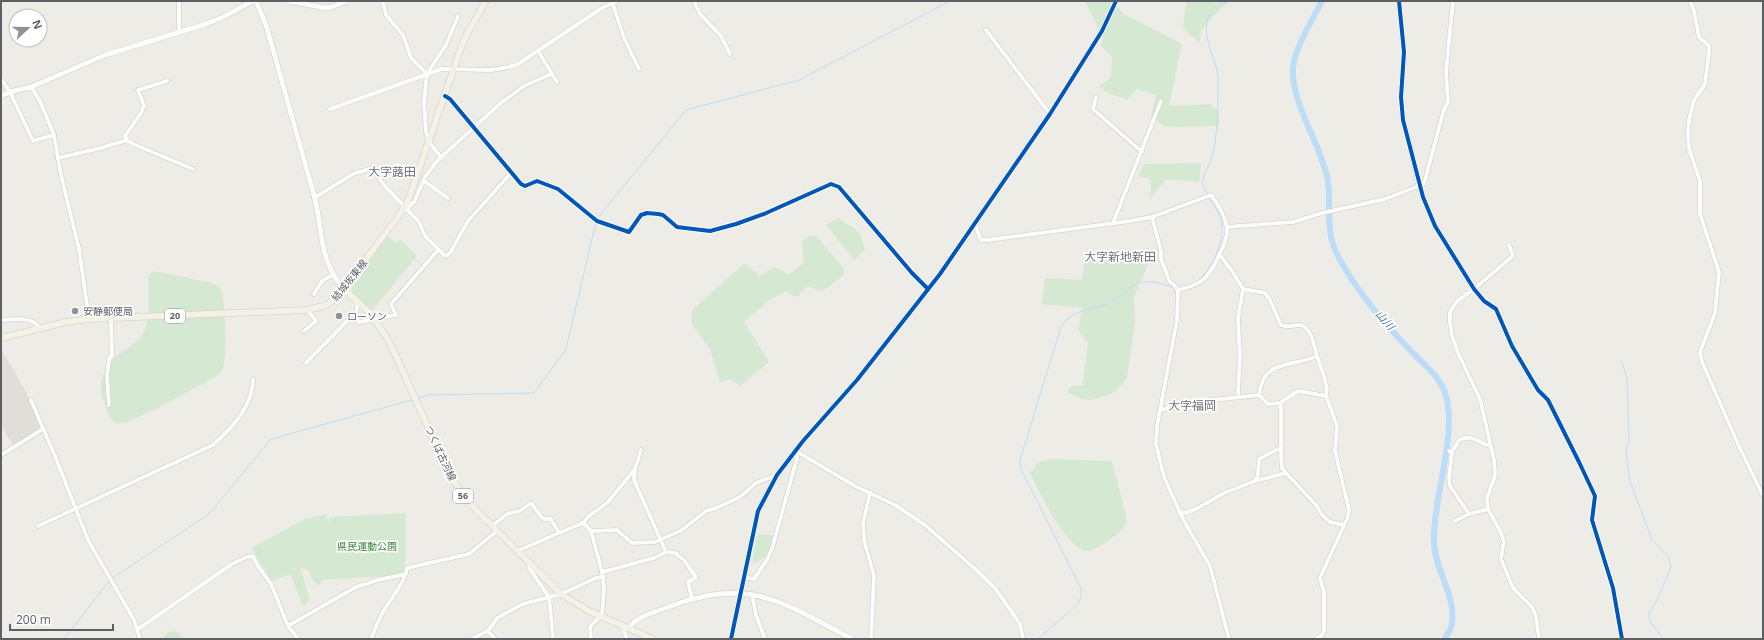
<svg xmlns="http://www.w3.org/2000/svg" width="1764" height="640" font-family="'Open Sans','Noto Sans JP',sans-serif">
	<style>
		.education { fill: #e0ded7 }
		.green { fill: #d5e9d2 }
		.lines { fill: none; stroke-linecap: round; stroke-linejoin: round }
		.stream { stroke: #bbddf8; stroke-width: 1 }
		.river { stroke: #bbddf8; stroke-width: 6 }
		.minor-casing { stroke: #c9c9c9; stroke-width: 5 }
		.tertiary-casing { stroke: #c9c9c9; stroke-width: 6 }
		.primary-casing { stroke: #d5ccb5; stroke-width: 7 }
		.minor { stroke: #fcfcfb; stroke-width: 4 }
		.tertiary { stroke: #fcfcfb; stroke-width: 5 }
		.primary { stroke: #f3f1e8; stroke-width: 6 }
		.cycleway-casing { stroke: #fff; stroke-width: 6 }
		.cycleway { stroke: #0057b8; stroke-width: 4 }
		.poi-dot { fill: #8f9192; stroke: #fff; stroke-width: 1.5 }
		.labels { text-anchor: middle; stroke-width: 3.5; stroke-linejoin: round; paint-order: stroke }
		.shield { fill: #fff; stroke: #8d9093; stroke-width: 1 }
		.shield-label { font-size: 9px; font-weight: bold; fill: #5c6065 }
		.street-label { font-size: 10px; fill: #5c6065; stroke: #fff }
		.poi-label { font-size: 10px; fill: #5c6065; stroke: #fff; text-anchor: start }
		.park-label { font-size: 10px; fill: #358439; stroke: #fff }
		.water-label { font-size: 11px; font-style: italic; fill: #4178b1; stroke: #fff }
		.quarter-label { font-size: 12px; fill: #6d7277; stroke: #fff }
	</style>
	<rect width="100%" height="100%" fill="#edece7"/>
	<path class="education" d="M1,351l10,14 15,27 15,36 -28,17 -12,-19z"/>
	<g class="green">
		<path d="M1085,1h27l12,13 58,30 -13,62 42,-2 8,9v13l-54,1 -14,-11 5,-21 -20,-6 -9,11 -19,-7 -9,-7 12,-8 1,-21 -11,-11 2,-9z"/>
		<path d="M1186,1h45l-12,9 -18,20 -1,13 -17,-15z"/>
		<path d="M1201,163l-2,19 -33,-3 -16,20 1,-19 -13,-4 6,-12z"/>
		<path d="M838,218l22,15 5,16 -11,11 -28,-35z"/>
		<path d="M810,235l6,1 28,32 -1,8 -21,15 -15,-5 -11,12 -9,-7 -18,9 -25,22 25,40 -29,24 -10,-7 -10,3 -10,-33 -19,-26 1,-13 53,-47 14,13 16,-9 14,8 15,-13 -2,-21z"/>
		<path d="M388,236l8,7 4,-4 17,17 -46,56 -17,-17 -4,-8z"/>
		<path d="M1129,249l12,3 9,8 -16,37 1,25 -8,56 -8,10 -8,6 -12,4 -9,2 -8,-1 -15,-7 4,-6h11l6,-42 -10,-15 5,-21 -41,-4 3,-26 37,2 3,-21 18,-8z"/>
		<path d="M154,271l54,11c6,2 11,3 13,8 4,8 6,64 3,73 -1,6 -3,9 -7,13 -15,8 -90,52 -101,47 -6,-3 -9,-12 -11,-18 -6,-14 -5,-27 3,-40 9,-14 31,-19 37,-36 6,-16 3,-37 3,-54z"/>
		<path d="M1052,459l60,2 15,59c-2,9 -13,17 -21,22 -6,3 -12,9 -19,9 -20,0 -49,-62 -57,-78l9,-11z"/>
		<path d="M406,513l-1,60 -16,3 -67,4 -2,5 -5,-2 -8,-14 -7,-1 10,32 -7,6 -13,-32 -18,7 -21,-33 54,-29 21,-5 3,9v-6z"/>
		<path d="M757,534l15,1 1,6 -5,15 -16,8z"/>
		<path d="M174,631l5,2 4,6h-20l4,-6z"/>
	</g>
	<g class="lines">
		<g class="stream">
			<path d="M1208,195l-6,-12c2,-10 7,-17 10,-26 5,-15 7,-62 6,-79 -1,-18 -15,-37 -11,-56 3,-13 10,-19 22,-21"/>
			<path d="M597,219l89,-109 113,-30 151,-79"/>
			<path d="M1200,280c13,-15 26,-40 21,-60 -2,-8 -8,-16 -12,-22"/>
			<path d="M1622,361l5,18 2,59 -3,13 4,30 22,59 17,18 2,9 -15,35 -7,11v5l2,5 13,16"/>
			<path d="M419,398l8,-3 107,-2 32,-44 30,-127"/>
			<path d="M111,579l98,-65 62,-75 141,-39"/>
			<path d="M64,639l45,-58"/>
			<path d="M1038,639l41,-36 2,-7v-8l-60,-119 -1,-9 41,-133c13,-21 32,-15 51,-25 11,-5 18,-19 31,-20 10,-2 21,3 30,5"/>
		</g>
		<path class="river" d="M1322,1c-9,18 -28,48 -29,67 -2,37 29,77 35,113 3,21 -2,45 6,66 7,18 19,35 31,51 14,19 31,38 48,55 11,12 25,22 31,37 16,38 -12,109 -10,153 1,28 22,52 18,80 0,6 -5,11 -7,16"/>
		<defs>
			<g id="minor">
				<path d="M383,1l3,14 17,20 8,23 16,16"/>
				<path d="M612,1l12,37 15,31"/>
				<path d="M694,1l6,13 21,22 9,18"/>
				<path d="M1690,1l4,10 5,26 10,9v5l-4,33 -11,16 -5,20 -1,13 1,16 11,32v33l19,58 -4,41 -15,39 2,10 36,82 25,52"/>
				<path d="M986,30l64,84"/>
				<path d="M179,32v-31"/>
				<path d="M538,51l19,31"/>
				<path d="M1,79l9,13 23,49 21,-6"/>
				<path d="M167,81l-29,9 6,16 -3,7 -16,23 2,4 6,4 60,25"/>
				<path d="M31,87l9,14 14,34 7,40 18,74 10,70"/>
				<path d="M445,96l5,3 71,85 4,2 12,-5 21,8 39,32 32,11 12,-17 6,-2 11,1 5,1 14,12 33,4 26,-7 28,-10 67,-30 8,3 73,86 16,16"/>
				<path d="M1096,97l-3,12 49,43"/>
				<path d="M330,109l112,-40 49,1 18,-3 9,-3 84,-56 15,-7"/>
				<path d="M441,157l-12,-15 -3,-10 -2,-31 3,-27 19,-29 12,-29"/>
				<path d="M58,158l43,-10 26,-8"/>
				<path d="M424,181l24,17"/>
				<path d="M314,198l39,-24 20,-6 10,16 36,38 6,14 20,20 5,-3 18,-32 43,-48"/>
				<path d="M406,210l8,-8 11,-25 12,-16 65,-59 22,-16 27,-12"/>
				<path d="M1152,217l9,34v8l9,23 5,4 3,4 -1,30 -20,106 -1,18 8,33 20,44 26,45 19,73"/>
				<path d="M1113,223l48,-122"/>
				<path d="M975,224l5,14 2,2h6l142,-19 22,-4 59,-22c7,10 14,20 16,33 2,12 -15,44 -24,52 -8,6 -16,8 -25,10"/>
				<path d="M1227,227l66,-5 29,-9 63,-14 39,-15 20,-75 4,-7 -2,-30 7,-71"/>
				<path d="M1509,245l4,11 -39,33 -17,12 -7,11v10l2,14 6,17 22,46 14,61 1,16 -8,22 1,11 12,22 4,10 -3,18 12,29 19,19 4,9 3,23"/>
				<path d="M1219,254l13,17 11,18 -5,29 2,41 -2,32 1,6"/>
				<path d="M1243,289l22,4 5,7 11,25c7,3 12,0 19,0 12,2 14,22 17,31 -25,12 -54,2 -58,39l9,9 12,-1 1,5v50l1,10 4,5"/>
				<path d="M1474,289l10,12 12,8 16,37 15,27 11,17 10,10 11,21 36,75 -3,24 21,68 9,51"/>
				<path d="M314,294l8,-13 12,-7"/>
				<path d="M1,320c13,-1 31,-4 39,8"/>
				<path d="M355,320l3,-19"/>
				<path d="M360,322l36,-7 -5,-11 47,-54"/>
				<path d="M304,331l12,-10 -9,-11"/>
				<path d="M306,363l40,-41 6,-3 9,3"/>
				<path d="M31,400l24,56 33,84 46,80 6,19"/>
				<path d="M1280,403l18,-12 28,5"/>
				<path d="M109,405l-2,-29 2,-17 3,-3 -1,-37"/>
				<path d="M1161,410c31,-10 66,-11 98,-15"/>
				<path d="M796,451l59,35 40,19 30,20 49,43 21,20 25,36 3,15"/>
				<path d="M1449,451l3,1 7,-12c16,-7 18,4 32,6"/>
				<path d="M1452,452l-3,26 1,8 19,28"/>
				<path d="M1,455l42,-26"/>
				<path d="M635,469l-1,11 32,72"/>
				<path d="M1255,481l3,-6 1,-16 23,-12"/>
				<path d="M870,493l-7,31 1,16 10,36 -3,63"/>
				<path d="M1179,512l6,1 11,-4 28,-16 31,-12 31,-8 30,32 7,11 7,6 14,3"/>
				<path d="M1455,521l14,-7 19,-5"/>
				<path d="M583,523l8,8 26,-1 15,13 23,-1 27,-12 24,-19 10,-3 24,-11 16,-14 21,-8"/>
				<path d="M38,526l175,-81c19,-17 40,-39 40,-66"/>
				<path d="M492,526l15,-12 13,-3 11,-8 12,16h8l8,14 -42,18"/>
				<path d="M559,533l24,-10 6,-7 18,-13 28,-34 6,-19"/>
				<path d="M529,563v5l20,29 4,42"/>
				<path d="M602,572l52,-14 12,-6 9,1 9,7 12,17 -8,5 4,17"/>
				<path d="M744,577l10,2 13,-19 5,-11 25,-91 -1,-7"/>
				<path d="M752,594l4,21 9,24"/>
				<path d="M622,625l5,14"/>
				<path d="M288,626l68,-39 22,-7 28,-6"/>
				<path d="M138,629l94,-65 15,-7 6,-1 5,10 13,18 17,42 10,13"/>
				<path d="M488,631l7,8"/>
				<path d="M371,639c4,-10 8,-20 13,-29 8,-13 20,-26 23,-42l62,-14 28,-23"/>
				<path d="M471,639l17,-8 9,-13 26,-14 38,-10 35,-16 7,-1"/>
				<path d="M591,639l-1,-12 12,-13 2,-26 -2,-16 -11,-41"/>
				<path d="M1316,639l6,-4 2,-5v-38l-4,-14 27,-59 2,-9 -14,-59 2,-25 -11,-30 1,-7 -3,-13 -7,-20"/>
			</g>
			<g id="tertiary">
				<path d="M256,1l10,24c16,57 32,113 48,170 9,34 4,65 30,94"/>
				<path d="M289,1l37,7 6,-1 14,-6"/>
				<path d="M1399,1l5,51 -3,45 2,23 7,25 9,42 16,39 39,63"/>
				<path d="M1,96l9,-4 21,-5 74,-32 101,-31 17,-7 30,-16"/>
				<path d="M629,628c6,-11 26,-16 37,-20 83,-33 115,-6 186,31"/>
				<path d="M731,639l27,-128 19,-36 26,-34 54,-61 83,-106 110,-160 52,-83 14,-30"/>
			</g>
			<g id="primary">
				<path d="M344,289l26,24 19,28 59,130 18,29 95,94 28,17 64,28"/>
				<path d="M1,338l65,-16 23,-3 218,-9 20,-5 12,-10 58,-77 11,-17 53,-153 8,-18 17,-29"/>
			</g>
		</defs>
		<use href="#minor" class="minor-casing"/>
		<use href="#tertiary" class="tertiary-casing"/>
		<use href="#primary" class="primary-casing"/>
		<use href="#minor" class="minor"/>
		<use href="#tertiary" class="tertiary"/>
		<use href="#primary" class="primary"/>
		<defs>
			<g id="cycleway">
				<path d="M1399,1l5,51 -3,45 2,23 20,77 12,29 39,63 10,12 12,8 16,37 26,44 10,10 31,62 16,34 -3,24 21,68 9,51"/>
				<path d="M445,96l5,3 71,85 4,2 12,-5 21,8 39,32 32,11 12,-17 6,-2 11,1 5,1 14,12 33,4 26,-7 28,-10 67,-30 8,3 73,86 16,16"/>
				<path d="M731,639l27,-128 19,-36 26,-34 54,-61 83,-106 110,-160 52,-83 14,-30"/>
			</g>
		</defs>
		<use href="#cycleway" class="cycleway-casing"/>
		<use href="#cycleway" class="cycleway"/>
	</g>
	<g class="poi-dot">
		<circle cx="75" cy="311" r="4"/>
		<circle cx="339" cy="316" r="4"/>
	</g>
	<g class="labels">
		<g class="shield">
			<rect x="165" y="309" width="20" height="14" rx="3"/>
			<rect x="453" y="489" width="20" height="14" rx="3"/>
		</g>
		<g class="shield-label">
			<text x="175" y="319">20</text>
			<text x="463" y="499">56</text>
		</g>
		<g class="street-label">
			<text transform="translate(349 280) rotate(-51)" y="4">結城坂東線</text>
			<text transform="translate(441 453) rotate(65)" y="4">つくば古河線</text>
		</g>
		<g class="poi-label">
			<text x="83" y="315">安静郵便局</text>
			<text x="347" y="320">ローソン</text>
		</g>
		<g class="park-label">
			<text x="367" y="550">県民運動公園</text>
		</g>
		<g class="water-label">
			<text transform="translate(1385 320) rotate(48)" y="4">山川</text>
		</g>
		<g class="quarter-label">
			<text x="392" y="176">大字蕗田</text>
			<text x="1120" y="261">大字新地新田</text>
			<text x="1192" y="410">大字福岡</text>
		</g>
	</g>
	<rect width="1764" height="640" fill="none" stroke="#5c6065" stroke-width="4"/>
	<g transform="translate(28 28) rotate(69)"><circle r="19" fill="#ffffff" stroke="#bebfc1"/>
	<path d="M0-3L7 15L0 10L-7 15Z" fill="#8f9192"/>
	<text y="-6" font-size="11" font-weight="bold" text-anchor="middle" fill="#5c6065">N</text>
	</g>
	<path d="M10 624v6h103v-6" fill="none" stroke="#5c6065" stroke-width="2"/>
	<text x="16" y="624" font-size="12" fill="#5c6065" stroke="#ffffff" stroke-width="3" paint-order="stroke">200 m</text>
</svg>
